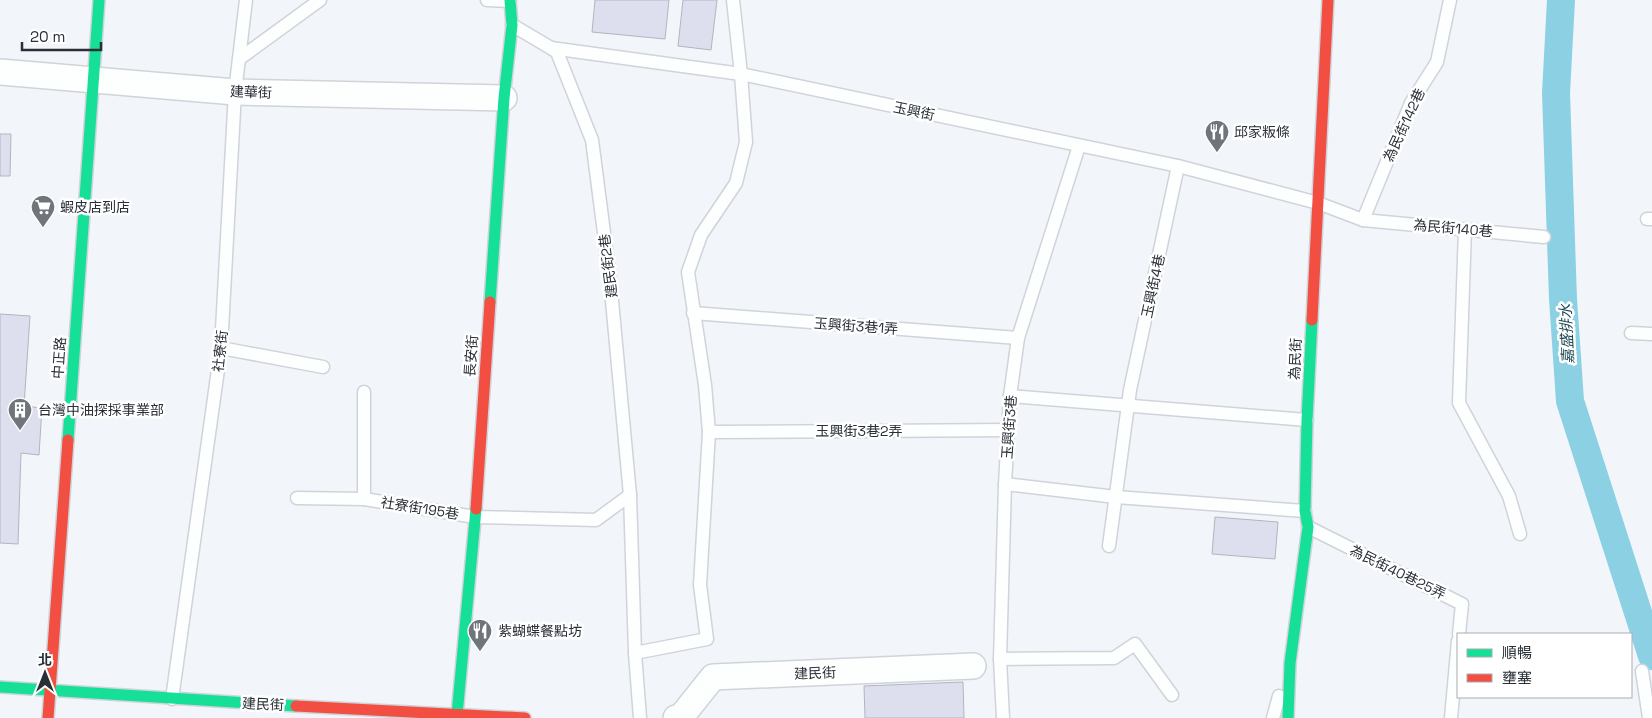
<svg xmlns="http://www.w3.org/2000/svg" width="1652" height="718" font-family="'Space Grotesk','Noto Sans TC',sans-serif">
	<style>
		.lines { fill: none; stroke-linecap: round; stroke-linejoin: round }
		.canal { stroke: #8cd0e4; stroke-width: 28 }
		.building { fill: #dddfee; stroke: #b3b5bb }
		.lane-casing { stroke: #ced4d9; stroke-width: 15 }
		.street-casing { stroke: #ced4d9; stroke-width: 28 }
		.fast-casing { stroke: #ced4d9; stroke-width: 14 }
		.jam-casing { stroke: #ced4d9; stroke-width: 14 }
		.lane { stroke: #fdfefe; stroke-width: 12 }
		.street { stroke: #fdfefe; stroke-width: 25 }
		.fast { stroke: #16e098; stroke-width: 11 }
		.jam { stroke: #f24e42; stroke-width: 11 }
		.labels { text-anchor: middle; stroke-width: 5; stroke-linejoin: round; paint-order: stroke }
		.street-label { font-size: 14px; fill: #292f37; stroke: #fff }
		.poi-label { font-size: 14px; fill: #292f37; stroke: #fff; text-anchor: start }
		.water-label { font-size: 15px; font-style: italic; fill: #1f4a55; stroke: #fff }
	</style>
	<rect width="100%" height="100%" fill="#f2f6fa"/>
	<g class="lines">
		<path class="canal" d="M1561,0l-5,93 7,206 7,102 82,255"/>
	</g>
	<g class="building">
		<path d="M595,0h74l-4,39 -73,-7z"/>
		<path d="M683,0h34l-6,50 -33,-4z"/>
		<path d="M0,134h11l-1,42h-10z"/>
		<path d="M0,314l30,2 -6,90 18,2 -3,47 -18,-2 -3,91 -18,-1z"/>
		<path d="M1215,517l63,5 -3,37 -63,-5z"/>
		<path d="M963,682l1,36h-99l-1,-32z"/>
	</g>
	<g class="lines">
		<defs>
			<g id="lane">
				<path d="M487,0l23,1"/>
				<path d="M512,25l39,23 190,26 437,92 140,37 45,17 181,17"/>
				<path d="M551,48l6,4 35,88 18,139 20,216 5,158 5,65"/>
				<path d="M239,59l81,-59"/>
				<path d="M1647,219h5"/>
				<path d="M1363,220l48,-117 26,-41 13,-62"/>
				<path d="M1465,229l-6,174 50,93 11,38"/>
				<path d="M693,313l325,25"/>
				<path d="M1631,333l21,1"/>
				<path d="M221,348l102,19"/>
				<path d="M364,392v107"/>
				<path d="M1010,396l297,24"/>
				<path d="M709,432l300,-2"/>
				<path d="M1005,484l111,13 189,14"/>
				<path d="M297,498l67,1 111,18 121,3 34,-25"/>
				<path d="M1308,527l154,77 -3,30"/>
				<path d="M1109,546l21,-156 48,-224"/>
				<path d="M635,653l72,-14 -7,-54 9,-153 -4,-47 -17,-113 13,-37 35,-52 10,-41 -5,-68 -8,-74"/>
				<path d="M1000,659l114,-1 21,-14 37,51"/>
				<path d="M1642,671l7,47"/>
				<path d="M172,699l49,-351 14,-256 11,-92"/>
				<path d="M1003,718l-3,-59 5,-175 5,-88 8,-58 61,-192"/>
				<path d="M1273,718l6,-22"/>
				<path d="M1451,718l7,-77"/>
			</g>
			<g id="street">
				<path d="M0,72l235,20 269,6"/>
				<path d="M676,718l5,-1 32,-40 260,-11"/>
			</g>
			<g id="fast">
				<path d="M490,302l14,-204 8,-73 -2,-25"/>
				<path d="M68,440l31,-440"/>
				<path d="M0,687l296,19"/>
				<path d="M457,715l19,-206"/>
				<path d="M1288,718l2,-55 18,-136 -3,-16 2,-91 5,-100"/>
			</g>
			<g id="jam">
				<path d="M1312,320l16,-320"/>
				<path d="M476,509l14,-207"/>
				<path d="M296,706l229,12"/>
				<path d="M48,718l20,-278"/>
			</g>
		</defs>
		<use href="#lane" class="lane-casing"/>
		<use href="#street" class="street-casing"/>
		<use href="#fast" class="fast-casing"/>
		<use href="#jam" class="jam-casing"/>
		<use href="#lane" class="lane"/>
		<use href="#street" class="street"/>
		<use href="#fast" class="fast"/>
		<use href="#jam" class="jam"/>
	</g>
	<defs>
		<symbol id="restaurant-pin" viewBox="-11 -11 22 30"><path d="M0 17L-7.5 6A9.5 9.5 0 1 1 7.5 6Z" fill="#6f757b" stroke="#fff"/><path d="M-5-6h1v4h1v-4h1v4h1v-4h1v5L-1.5 .5V6h-2V.5L-5-1ZM5-6V6H3V1.5H1.5Q1.5-4 5-6Z" fill="#fff"/></symbol>
		<symbol id="supermarket-pin" viewBox="-11 -11 22 30"><path d="M0 17L-7.5 6A9.5 9.5 0 1 1 7.5 6Z" fill="#6f757b" stroke="#fff"/><path d="M-6-5.5h2.5l.6 2H6L4.5 2H-2.5L-4.4-4H-6ZM-1.5 3.2a1.3 1.3 0 1 0 .1 0ZM3 3.2a1.3 1.3 0 1 0 .1 0Z" fill="#fff"/></symbol>
		<symbol id="building-pin" viewBox="-11 -11 22 30"><path d="M0 17L-7.5 6A9.5 9.5 0 1 1 7.5 6Z" fill="#6f757b" stroke="#fff"/><path d="M-4-6H4V6H1V3H-1V6H-4ZM-2.5-4.3h1.7v1.8h-1.7ZM.8-4.3h1.7v1.8H.8ZM-2.5-1h1.7V.8h-1.7ZM.8-1h1.7V.8H.8Z" fill="#fff"/></symbol>
	</defs>
	<g fill-rule="evenodd">
		<use href="#restaurant-pin" x="1203" y="118" width="28" height="38"/>
		<use href="#supermarket-pin" x="29" y="193" width="28" height="38"/>
		<use href="#building-pin" x="6" y="396" width="28" height="38"/>
		<use href="#restaurant-pin" x="466" y="617" width="28" height="38"/>
	</g>
	<g class="labels">
		<g class="street-label">
			<text transform="translate(251 92) rotate(2)" y="5">建華街</text>
			<text transform="translate(914 111) rotate(12)" y="5">玉興街</text>
			<text transform="translate(1404 125) rotate(-65)" y="5">為民街142巷</text>
			<text transform="translate(1453 228) rotate(5)" y="5">為民街140巷</text>
			<text transform="translate(608 266) rotate(-97)" y="5">建民街2巷</text>
			<text transform="translate(1153 286) rotate(-78)" y="5">玉興街4巷</text>
			<text transform="translate(856 326) rotate(4)" y="5">玉興街3巷1弄</text>
			<text transform="translate(220 351) rotate(-84)" y="5">社寮街</text>
			<text transform="translate(471 356) rotate(-86)" y="5">長安街</text>
			<text transform="translate(59 358) rotate(-86)" y="5">中正路</text>
			<text transform="translate(1295 359) rotate(-87)" y="5">為民街</text>
			<text transform="translate(1009 427) rotate(-86)" y="5">玉興街3巷</text>
			<text x="859" y="436">玉興街3巷2弄</text>
			<text transform="translate(420 508) rotate(9)" y="5">社寮街195巷</text>
			<text transform="translate(1398 572) rotate(26)" y="5">為民街40巷25弄</text>
			<text transform="translate(815 673) rotate(-2)" y="5">建民街</text>
			<text transform="translate(263 704) rotate(3)" y="5">建民街</text>
		</g>
		<g class="poi-label">
			<text x="1234" y="137">邱家粄條</text>
			<text x="60" y="212">蝦皮店到店</text>
			<text x="38" y="415">台灣中油探採事業部</text>
			<text x="498" y="636">紫蝴蝶餐點坊</text>
		</g>
		<g class="water-label">
			<text transform="translate(1567 334) rotate(-93)" y="5">嘉盛排水</text>
		</g>
	</g>
	<rect x="1457" y="633" width="175" height="65" fill="#ffffff" stroke="#a9acaf"/>
	<rect x="1467" y="649" width="25" height="8" fill="#16e098" stroke="#a9acaf"/>
	<text x="1502" y="658" font-size="15" fill="#292f37">順暢</text>
	<rect x="1467" y="674" width="25" height="8" fill="#f24e42" stroke="#a9acaf"/>
	<text x="1502" y="683" font-size="15" fill="#292f37">壅塞</text>
	<g transform="translate(45 673)" stroke="#ffffff" stroke-width="4" paint-order="stroke">
	<path d="M0-4L9 19L0 12L-9 19Z" fill="#292f37"/>
	<text y="-8" font-size="14" font-weight="bold" text-anchor="middle" fill="#292f37">北</text>
	</g>
	<path d="M22 42v8h79v-8" fill="none" stroke="#292f37" stroke-width="2.5"/>
	<text x="30" y="42" font-size="15" fill="#292f37" stroke="#ffffff" stroke-width="4" paint-order="stroke">20 m</text>
</svg>
